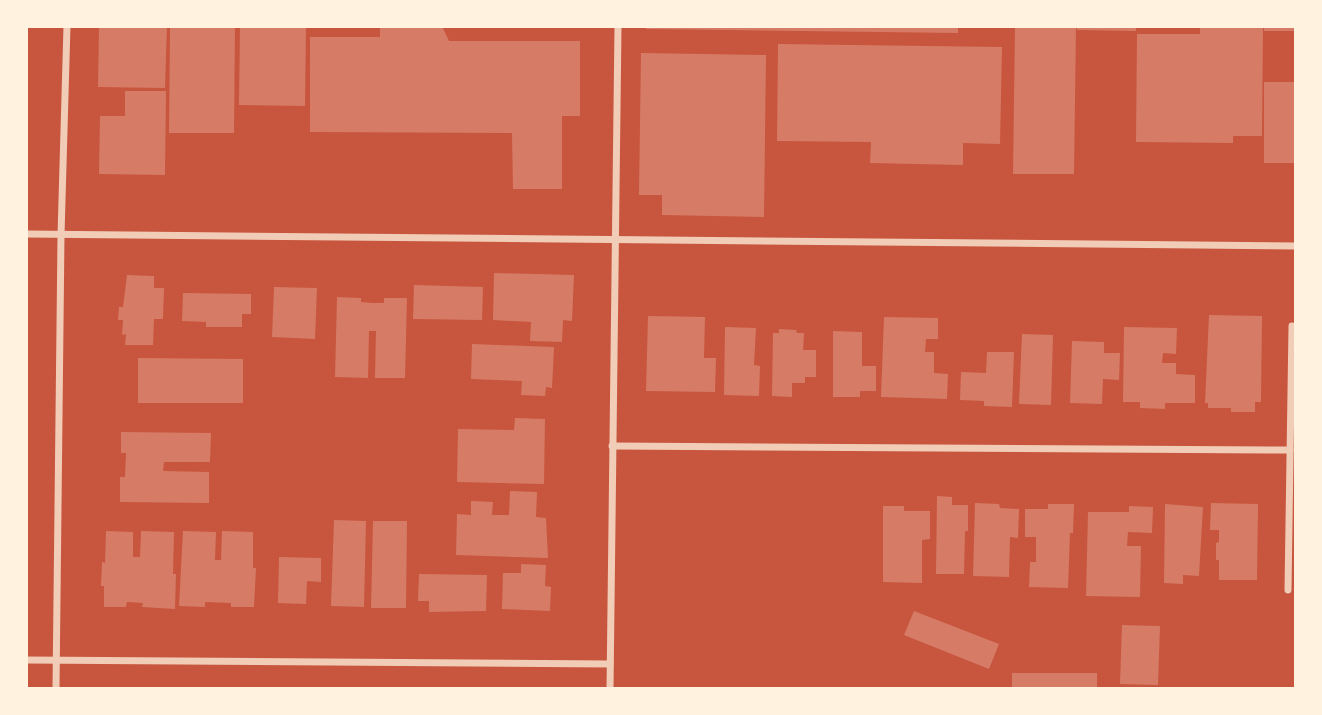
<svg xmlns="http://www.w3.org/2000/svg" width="1322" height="715" font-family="Cabin,sans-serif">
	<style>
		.building { fill: #d67c66 }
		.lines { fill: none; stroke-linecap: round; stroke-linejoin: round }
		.minor { stroke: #f1ccb7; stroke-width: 7 }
	</style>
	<rect width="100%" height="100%" fill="#c8553d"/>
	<g class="building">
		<path d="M99,26h68l-2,62 -67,-1z"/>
		<path d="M170,26h65l-1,107h-65z"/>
		<path d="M240,26h66l-1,80 -66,-1z"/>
		<path d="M380,26h62l7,15h131v75h-18v73h-49l-1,-56 -202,-1v-95h70z"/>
		<path d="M646,26h312v7l-312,-4z"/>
		<path d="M1015,26h61l-2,148h-61z"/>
		<path d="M1077,26h59v5l-59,-1z"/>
		<path d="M1200,26h63l-1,110h-29v7l-97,-1 1,-108h63z"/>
		<path d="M1264,26h30l1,5h-31z"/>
		<path d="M778,44l224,3 -2,97 -37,-1v22l-93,-2 1,-21 -94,-1z"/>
		<path d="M641,53l125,2 -2,162 -102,-2v-20h-23z"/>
		<rect x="1264" y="82" width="32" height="81"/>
		<path d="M125,91h41l-1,84 -66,-1 1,-58h25z"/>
		<path d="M494,273l80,2 -2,46 -9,-1 -1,22 -32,-1 1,-19 -38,-2z"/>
		<path d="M127,275l27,1v12h10l-1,31h-9l-1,26h-28l1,-11 -4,1 1,-15h-5l1,-13h4z"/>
		<path d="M414,285l69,2 -1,33 -69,-1z"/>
		<path d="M274,287l43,1 -2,51 -43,-2z"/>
		<path d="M183,293l68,1v20h-9v13h-36v-5l-24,-1z"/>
		<path d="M337,297l24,1v4l12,1h11v-5h23l-2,80h-30l1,-47h-7l-1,47 -33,-1z"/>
		<path d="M1209,315l53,1 -1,86h-6v10h-24v-4h-23v-5h-3z"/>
		<path d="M648,316l57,1 -1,41h12l-1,34 -69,-1z"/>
		<path d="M884,317l54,1v21h-12l-1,13h9v21l14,1 -1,25 -66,-2z"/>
		<path d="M725,327l31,1 -2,37 6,1 -1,30 -35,-1z"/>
		<path d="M1124,327l53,1 -1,26 -13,-1 -1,10h14v11l19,1v28h-30v6l-25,-1v-6h-17z"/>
		<path d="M779,329l17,1 1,3h7l-1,17h13v27h-11v6h-13v14l-20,-1 1,-63h6z"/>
		<path d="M833,331l29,1v34h14v25h-16v6h-27z"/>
		<path d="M1022,334l31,1 -2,70 -32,-1z"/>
		<path d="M1072,341l32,1v11h16l-1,27 -16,-1 -1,25 -32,-1z"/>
		<path d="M472,344l82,3 -2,41 -6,-1 -1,9 -24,-1 1,-14 -51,-2z"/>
		<path d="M987,352h27l-2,55 -28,-1v-5l-24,-1 1,-28 25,1z"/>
		<path d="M138,358l105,1v44h-105z"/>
		<path d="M515,418l30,1 -1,65 -87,-2 1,-53 56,1z"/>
		<path d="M121,432l90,1 -1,29h-46l-1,9 46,1v31l-89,-1v-25h5l1,-24h-5z"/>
		<path d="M510,491l27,1 -1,25 10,1 2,40 -92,-3 1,-41 14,1v-14l22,1 -1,13h17z"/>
		<path d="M937,496l15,1v8h16v26h-3l-1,43h-28z"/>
		<path d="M975,503l24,1 1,4 19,1 -1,29 -8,-1 -1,40 -36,-1z"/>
		<path d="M1211,503l47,1 -1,76h-38v-20h-3v-17l3,-1v-12h-9z"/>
		<path d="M1048,504h26l-1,29h-3l-2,55 -39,-1 1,-25h6v-25h-11v-28h23z"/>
		<path d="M1165,504l38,3 -4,69 -16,-1v9l-19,-1z"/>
		<path d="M883,506h21v5h26v28l-8,1v43l-39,-1z"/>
		<path d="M1129,506l24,1 -1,26 -24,-1 -1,14h14l-1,51 -54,-1 2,-84h41z"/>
		<path d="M334,520l32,1 -2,86 -33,-1z"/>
		<path d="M373,521h34l-1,87h-35z"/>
		<path d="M106,531l27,1v25h7l1,-26 33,1 -1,42h3l-1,35 -33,-2 1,-4 -16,-1 -1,5h-22v-21h-3l1,-24 3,1z"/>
		<path d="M183,531l33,1 -1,28h6l1,-29 31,1v36h3l-2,39h-23v-4l-26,-1v5l-26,-1z"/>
		<path d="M279,557l42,1v24l-14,-1 -1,23 -28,-1z"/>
		<path d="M521,564l25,1 -1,21 6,1 -1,24 -48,-2 1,-36h18z"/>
		<path d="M419,574l68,1 -1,36 -57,1v-11h-11z"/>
		<path d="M914,611l85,33 -10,25 -85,-34z"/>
		<path d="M1122,625l38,1 -2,59 -38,-1z"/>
		<rect x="1012" y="673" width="85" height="16"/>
	</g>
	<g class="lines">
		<g class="minor">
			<path d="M26,234l1270,12"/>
			<path d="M612,446l678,4"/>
			<path d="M1288,590l4,-264"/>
			<path d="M26,660l584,4"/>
			<path d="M56,689l5,-454 6,-209"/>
			<path d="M610,689l8,-663"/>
		</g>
	</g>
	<rect width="1322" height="715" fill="none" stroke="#fff3e0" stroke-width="56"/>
</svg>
